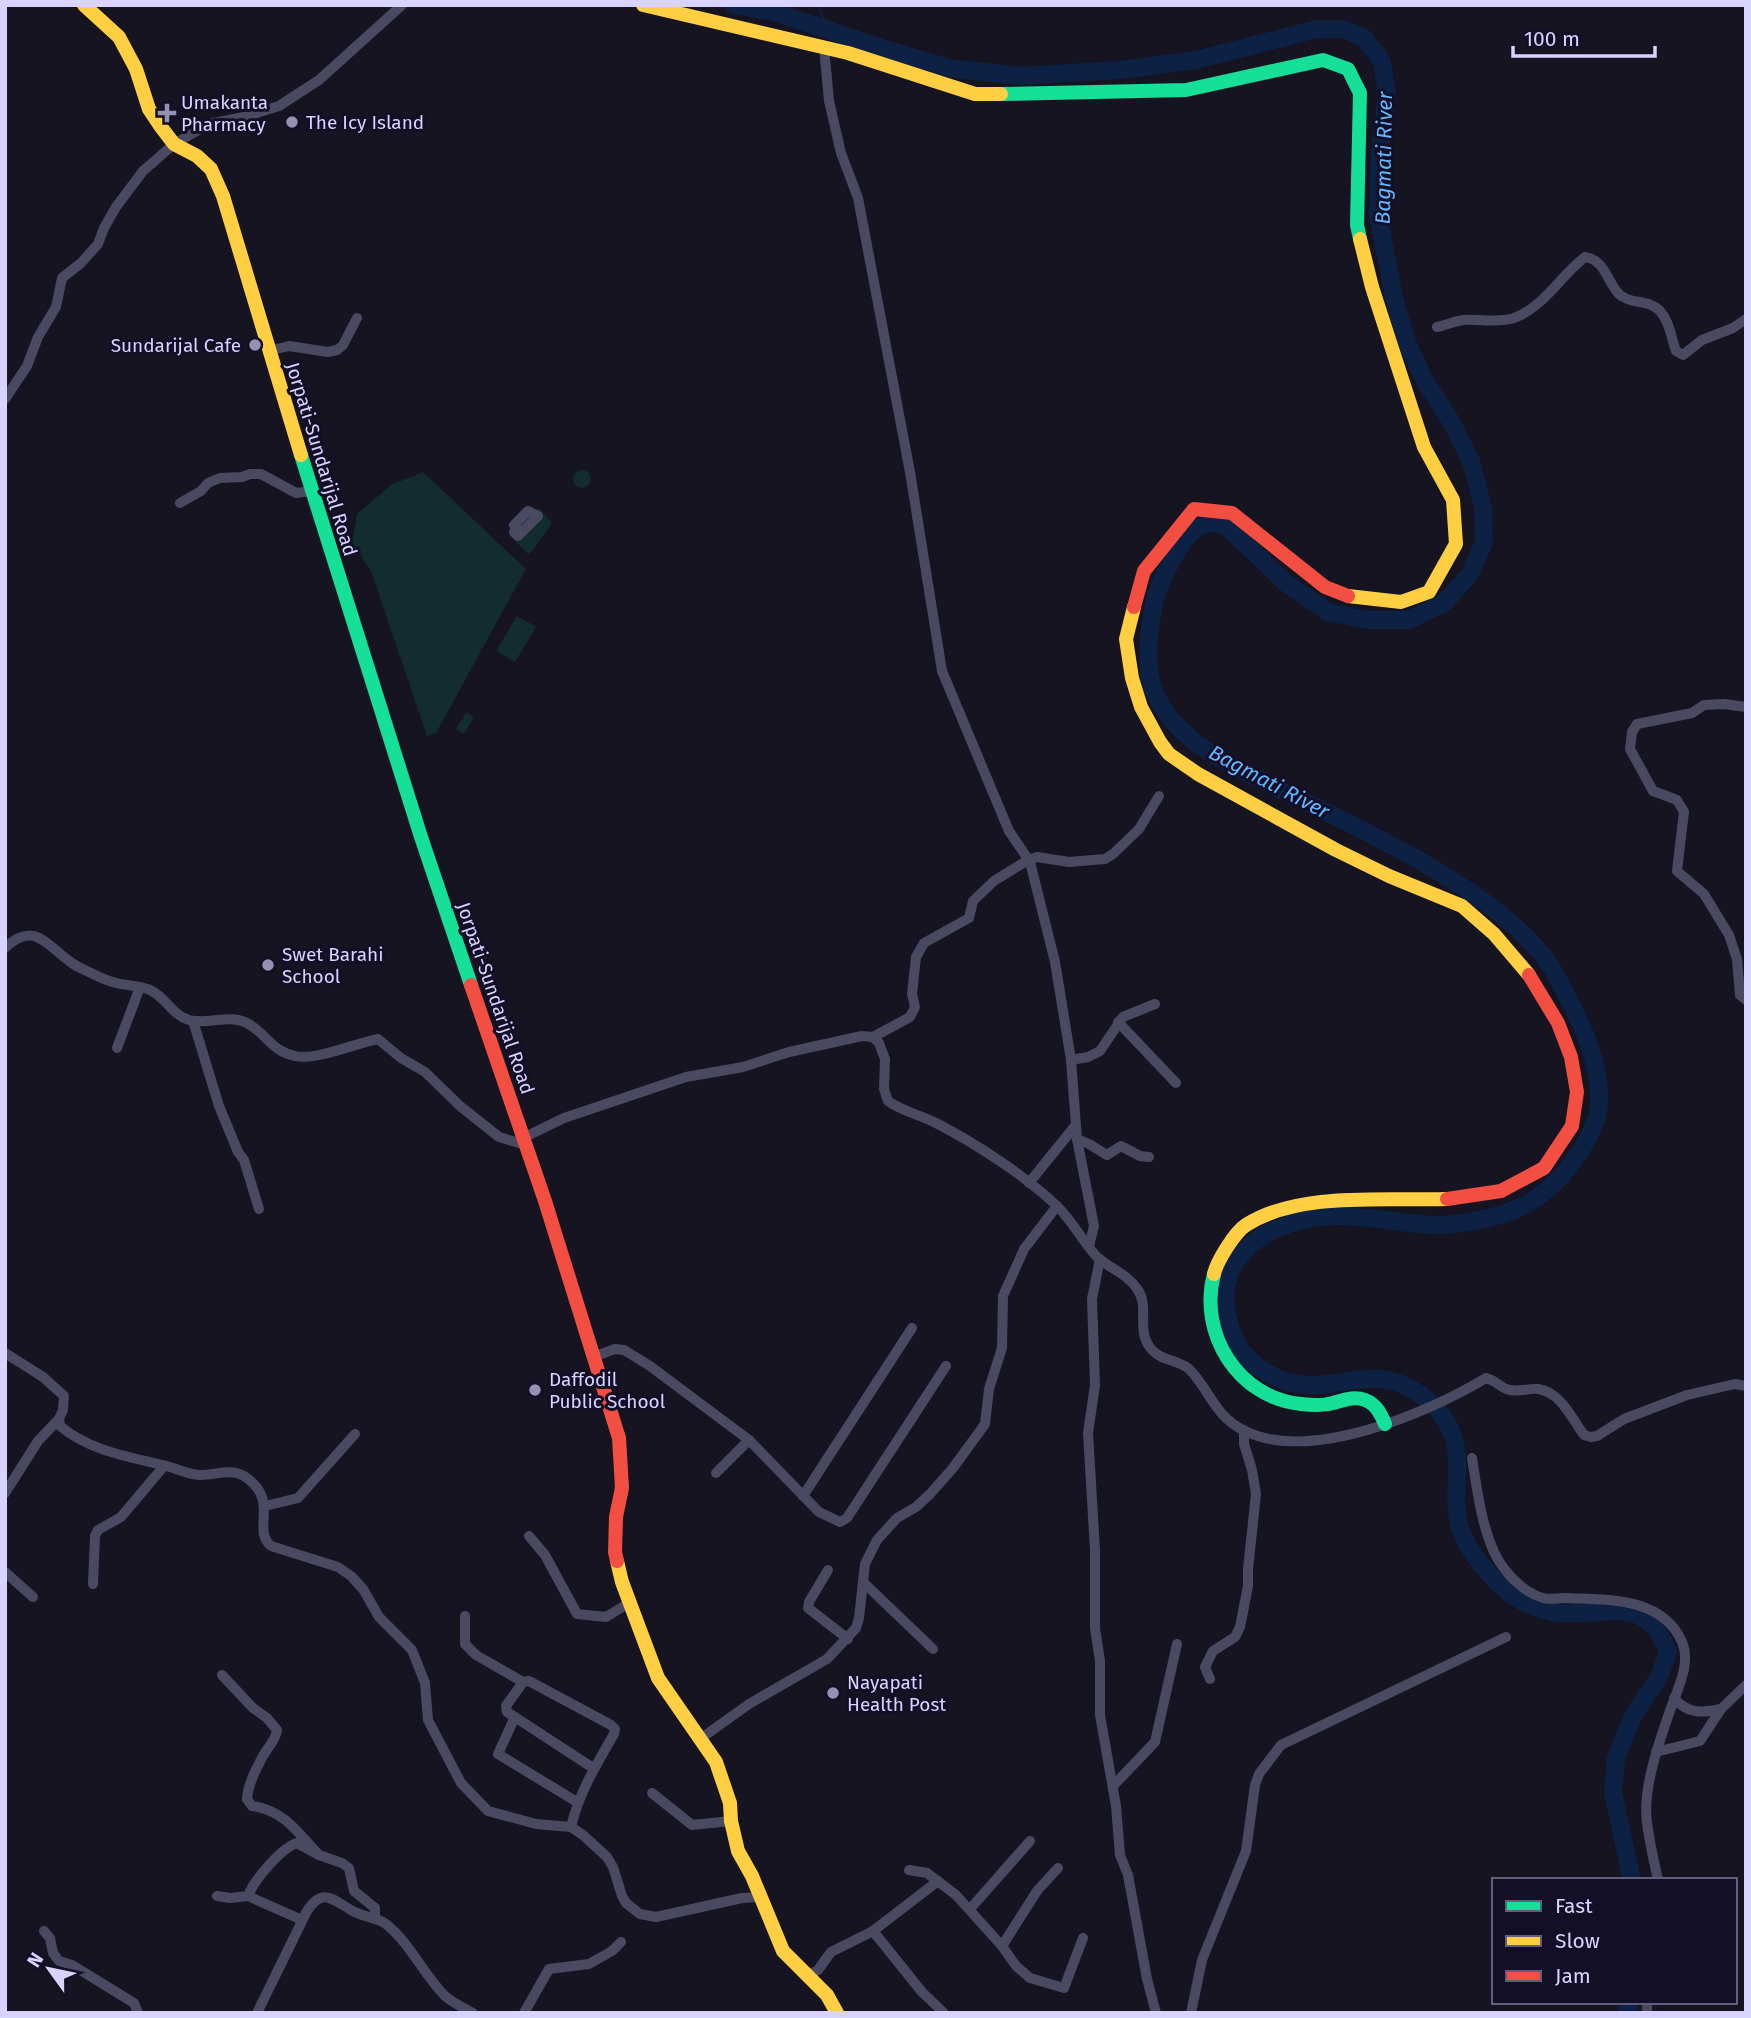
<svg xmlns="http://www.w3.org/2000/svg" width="1751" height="2018" font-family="'Fira Sans',sans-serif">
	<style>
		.green { fill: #132c2d }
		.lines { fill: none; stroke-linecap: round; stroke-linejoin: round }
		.stream { stroke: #0d2144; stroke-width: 2.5 }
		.river { stroke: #0d2144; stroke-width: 18 }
		.street { stroke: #4a4962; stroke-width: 10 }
		.fast { stroke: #16e098; stroke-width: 14 }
		.slow { stroke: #ffcf43; stroke-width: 14 }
		.jam { stroke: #f24e42; stroke-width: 14 }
		.poi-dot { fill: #9591b1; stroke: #130f26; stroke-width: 2.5 }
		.labels { text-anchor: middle; stroke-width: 6; stroke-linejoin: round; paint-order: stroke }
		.poi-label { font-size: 19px; fill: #d9d4ff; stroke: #130f26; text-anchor: start }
		.street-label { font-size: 19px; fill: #d9d4ff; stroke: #130f26 }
		.water-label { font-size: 21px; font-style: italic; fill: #62b6ff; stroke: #130f26 }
	</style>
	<rect width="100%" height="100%" fill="#161421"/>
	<g class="green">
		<circle cx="582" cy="479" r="9"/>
		<path d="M423,472l103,97 -90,164 -9,3 -56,-165 -19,-29 5,-28 34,-29z"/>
		<path d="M539,508l13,15 -23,32 -19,-19 7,-7 -3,-4 18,-10z"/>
		<path d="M517,616l19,11 -21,35 -19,-11z"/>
		<path d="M466,712l8,5 -10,17 -8,-5z"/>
	</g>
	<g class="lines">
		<path class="stream" d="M818,5l9,23"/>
		<g class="river">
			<path d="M734,5l40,7 105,35 70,21 70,8 102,-6 75,-10 121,-31h26l21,9 18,24 5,32 -7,55 -2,66 16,83 14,47 18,38 26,40 19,38 12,47 1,34 -15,33 -25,28 -36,17h-41l-39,-8 -42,-29 -59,-56 -16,-5c-4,1 -15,6 -18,9 -17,16 -36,55 -40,78 -6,33 -10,67 8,96 24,40 70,60 110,80 83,42 240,109 285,190 21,39 46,86 43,130 -1,16 -10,32 -18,45 -17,27 -44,54 -75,63 -20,6 -46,12 -68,12 -33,0 -65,-9 -98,-9 -71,0 -139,43 -106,121 7,16 18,27 33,36 53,30 89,-7 134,11 27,11 51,35 55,65 4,26 -4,52 4,79 6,19 18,34 32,49 18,20 40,33 68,36 47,4 85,-21 108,39l-9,25 -25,37 -18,44 -3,35 19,87"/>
			<path d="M1627,2013l2,-11"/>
		</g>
		<g class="street">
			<path d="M824,47l5,54 12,52 17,45 52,274 32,199 67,160 21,31 25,100 16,98 6,79 17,87 -5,20"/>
			<path d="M1437,327c9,-2 18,-6 27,-7 16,-1 35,3 50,-2 30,-11 46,-42 71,-61 21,3 22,26 35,38 12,10 29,4 40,16 10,11 11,27 16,40l7,4 19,-15 31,-12 13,-9"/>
			<path d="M268,351l21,-5 39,6 9,-2 6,-5 14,-27"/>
			<path d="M5,399l22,-33 11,-29 18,-30 6,-29 19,-15 17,-19 6,-16 12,-21 27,-36 31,-27 35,-20 35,-7 35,-11 40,-26 83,-75"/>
			<path d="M180,503l21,-12 7,-8 12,-5 22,-1 8,-3h11l35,19 16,-2"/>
			<path d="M528,511l10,5 -20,20 -4,-4 3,-3 -3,-4z"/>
			<path d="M1746,707l-22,-3 -20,1 -12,8 -55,11 -5,8 -2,17 23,42 24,9 7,12 -7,59 27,23 25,41 8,24 3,36 6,5"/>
			<path d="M5,948c29,-29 43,-1 67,15 5,4 13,7 19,10 8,4 16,8 25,10 11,3 25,2 36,8 16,9 19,23 37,29 19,5 40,-6 58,3 20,11 24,28 48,33 19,5 62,-13 83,-17l23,19 24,14 35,34 39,31 27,8"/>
			<path d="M193,1021l26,85 19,46 6,8 15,49"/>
			<path d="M1118,1022l58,61"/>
			<path d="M873,1037l37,-20 5,-10 -3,-13 4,-37 8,-14 45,-25 4,-17 21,-20 34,-21 9,-3 32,5 36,-3 8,-5 26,-25 20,-33"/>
			<path d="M117,1048l23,-61"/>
			<path d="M1071,1060l17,-3 12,-6 23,-34 32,-13"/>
			<path d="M523,1138l41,-20 122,-41 57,-10 46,-15 73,-16 11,1 6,6 6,16 -1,30 4,12c13,10 33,14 48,22 39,20 90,53 122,84 15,15 25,35 39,50 13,12 31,17 41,33 12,19 -3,41 14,60 10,11 27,10 37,19 22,22 24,46 56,62 66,32 183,-18 241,-53 10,2 15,11 24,12 9,2 19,-2 28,-1 23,3 34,30 46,46l7,2 6,-1 27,-17 63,-24 48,-11 11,2"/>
			<path d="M1077,1139l12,5 18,11 14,-9 19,10 9,1"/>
			<path d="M1029,1183l46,-57"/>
			<path d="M1100,1259l-8,40 3,86 -7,48 7,117v78l5,33v54l16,91 4,49 8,20 19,104 9,34"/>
			<path d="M5,1353l38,24 21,19 -1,14 -4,9 1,7c31,26 72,31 110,41 10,3 21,8 31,8 14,0 30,-7 43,1 37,24 7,53 27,70l67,21 13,9 12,13 16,28 33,33 13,33 3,37 33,63 27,28 48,13 35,3 12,8 24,22 6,10 9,29 4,7 14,11 16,3 86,-19 18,-1"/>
			<path d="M593,1357l22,-8 9,1 26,16 99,74 70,72 21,10 7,-4 99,-152"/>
			<path d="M1472,1458c5,31 9,65 22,94 9,19 28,40 49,46 6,2 15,0 21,0 42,2 98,-2 118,44 9,21 -4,46 -11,66 -11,31 -29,81 -24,114 2,19 7,39 11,58"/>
			<path d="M716,1473l33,-33"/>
			<path d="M5,1493l33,-52 21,-22"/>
			<path d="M803,1496l109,-168"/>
			<path d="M265,1506l33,-8 57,-64"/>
			<path d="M529,1536l16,19 32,59 29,3 23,-14"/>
			<path d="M828,1570l-19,32 -1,6 40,31"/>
			<path d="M5,1572l28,25"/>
			<path d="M863,1582l70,67"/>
			<path d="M93,1584l2,-48 3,-6 23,-13 43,-51"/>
			<path d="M465,1616v28l11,11 47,27"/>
			<path d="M222,1675l31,33 14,10 10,12c-1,10 -9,17 -14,26 -7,13 -15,28 -16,43l5,7c32,4 46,27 67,49"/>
			<path d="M1210,1679l-5,-12 8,-16 22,-14 5,-10 8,-41v-17l8,-75 -4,-24 -8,-26v-14"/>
			<path d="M1674,1698c13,16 28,15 47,11"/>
			<path d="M515,1717l-17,37 79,48"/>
			<path d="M700,1739l49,-35 78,-45 29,-31 3,-10 6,-54 12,-24 20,-22 19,-11 14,-13 23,-26 32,-44 4,-35 13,-41 1,-52 21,-47 33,-43"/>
			<path d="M1656,1752l44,-11 21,-32 25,-24"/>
			<path d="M1113,1786l42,-44 22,-98"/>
			<path d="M652,1793l40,32 39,-4"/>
			<path d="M571,1827c8,-34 25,-62 43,-93l1,-5 -4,-4 -82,-44 -6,1 -17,24 1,6 86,56"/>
			<path d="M909,1870l18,3 29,22 46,51 14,20 14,12 34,10 19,-50"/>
			<path d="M217,1896l13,2 18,-2c6,-16 33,-48 49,-53l22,12 23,8 7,5 5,23 21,17v10"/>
			<path d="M248,1896l54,24"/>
			<path d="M970,1909l60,-68"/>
			<path d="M44,1931l6,7 3,15 6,8 13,4 62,38 4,10"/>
			<path d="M873,1931l49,61 21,20"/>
			<path d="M1002,1946l35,-55 21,-23"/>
			<path d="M809,1975l9,-5 13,-18 42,-21 65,-50"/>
			<path d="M257,2013l50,-102c15,-23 24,-13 44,-1 11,7 25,7 35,14 25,20 37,50 59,72 8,7 19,12 28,17"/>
			<path d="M524,2013l25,-44 40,-5 23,-13 9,-9"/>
			<path d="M1191,2013l11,-53 44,-109 9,-66 4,-11 22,-29 225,-108"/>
			<path d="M1647,2013v-11"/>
		</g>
		<g class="fast">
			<path d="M1001,94l185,-4 137,-30 25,9 12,24 -3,132 3,14"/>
			<path d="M301,455l120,382 50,148"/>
			<path d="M1214,1274c-16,59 24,124 87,130 9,1 18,2 27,0 12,-2 24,-9 37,-4 11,4 16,14 20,24"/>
		</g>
		<g class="slow">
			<path d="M84,5l35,32 17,32 13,40 12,18 13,17 23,12 14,13 12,27 78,259"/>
			<path d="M643,5l205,48 127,41h26"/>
			<path d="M1348,596l53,6 28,-10 27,-48 -3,-44 -29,-53 -52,-160 -12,-48"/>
			<path d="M1134,607l-8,32 6,39 9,29 19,35 9,12 29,20 138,76 53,26 73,30 32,28 35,41"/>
			<path d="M1214,1274c3,-13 21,-42 32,-49 53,-34 140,-24 201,-26"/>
			<path d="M617,1561l5,21 36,96 58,84 14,41 1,18 7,30 14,25 31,75 44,44 10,18"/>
		</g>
		<g class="jam">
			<path d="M1134,607l10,-36 50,-62 38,4 93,74 23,9"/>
			<path d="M471,985l74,216 74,237 3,50 -6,29 -1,35 2,9"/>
			<path d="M1447,1199l54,-8 43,-23 28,-42 5,-34 -6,-35 -13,-34 -29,-48"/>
		</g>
	</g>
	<g class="poi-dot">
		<path d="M163.5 102.5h7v7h7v7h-7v7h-7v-7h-7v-7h7z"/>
		<circle cx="292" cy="122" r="7"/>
		<circle cx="255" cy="345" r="7"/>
		<circle cx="268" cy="965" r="7"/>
		<circle cx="535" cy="1390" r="7"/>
		<circle cx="833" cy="1693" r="7"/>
	</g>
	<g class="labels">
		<g class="poi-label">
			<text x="181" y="109">Umakanta<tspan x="181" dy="22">Pharmacy</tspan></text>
			<text x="306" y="129">The Icy Island</text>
			<text x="241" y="352" text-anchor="end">Sundarijal Cafe</text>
			<text x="282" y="961">Swet Barahi<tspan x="282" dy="22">School</tspan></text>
			<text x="549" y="1386">Daffodil<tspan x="549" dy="22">Public School</tspan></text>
			<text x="847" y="1689">Nayapati<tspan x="847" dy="22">Health Post</tspan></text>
		</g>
		<g class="street-label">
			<text transform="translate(322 459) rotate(73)" y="7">Jorpati-Sundarijal Road</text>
			<text transform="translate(496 998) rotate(71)" y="7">Jorpati-Sundarijal Road</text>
		</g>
		<g class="water-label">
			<text transform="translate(1384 158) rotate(-89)" y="7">Bagmati River</text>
			<text transform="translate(1269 782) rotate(28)" y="7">Bagmati River</text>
		</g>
	</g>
	<rect width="1751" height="2018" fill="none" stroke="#d9d4ff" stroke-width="14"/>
	<rect x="1492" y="1878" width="245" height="126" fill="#130f26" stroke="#625e7d" stroke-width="2"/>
	<rect x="1506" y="1901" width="35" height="10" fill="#16e098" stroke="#625e7d" stroke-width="2"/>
	<text x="1555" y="1913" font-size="21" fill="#d9d4ff">Fast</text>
	<rect x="1506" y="1936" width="35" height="10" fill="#ffcf43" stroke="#625e7d" stroke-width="2"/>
	<text x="1555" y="1948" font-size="21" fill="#d9d4ff">Slow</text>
	<rect x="1506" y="1971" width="35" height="10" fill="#f24e42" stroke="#625e7d" stroke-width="2"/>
	<text x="1555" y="1983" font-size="21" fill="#d9d4ff">Jam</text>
	<g transform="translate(49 1969) rotate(303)" stroke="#130f26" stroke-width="5" paint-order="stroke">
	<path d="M0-5L12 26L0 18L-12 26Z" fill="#d9d4ff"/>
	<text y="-10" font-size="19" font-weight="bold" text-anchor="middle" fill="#d9d4ff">N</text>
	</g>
	<path d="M1513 46v10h142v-10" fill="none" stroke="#d9d4ff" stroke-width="3.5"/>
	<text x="1524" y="46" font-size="21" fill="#d9d4ff" stroke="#130f26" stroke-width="5" paint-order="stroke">100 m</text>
</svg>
